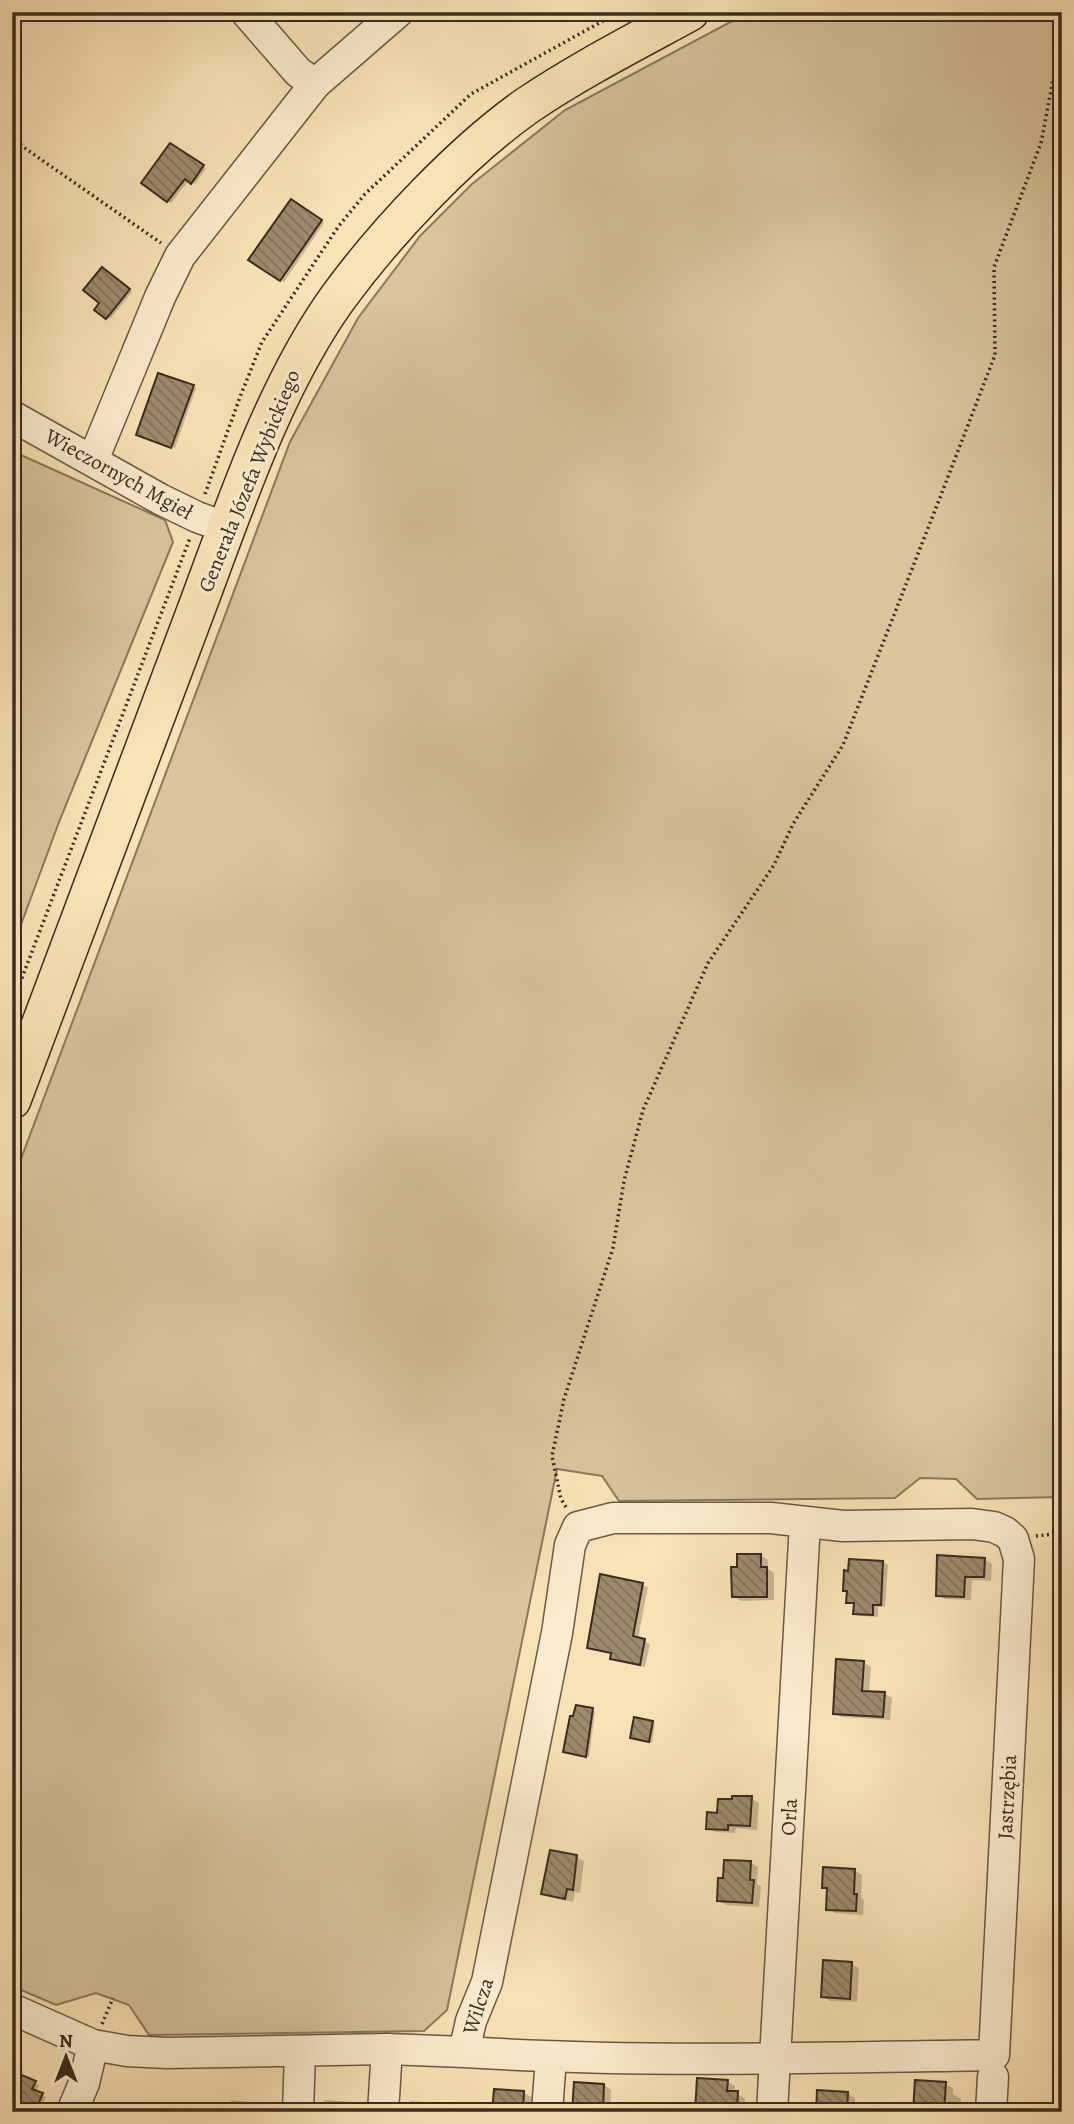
<svg xmlns="http://www.w3.org/2000/svg" width="1074" height="2124" font-family="Alegreya,serif">
	<style>
		.grass { fill: #d9c49c; stroke: #8a785e; stroke-width: 2 }
		.shadow { fill: #0003 }
		.building { fill: url(#building-back-hatch); stroke: #3a2b20; stroke-width: 2 }
		.lines { fill: none; stroke-linecap: round; stroke-linejoin: round }
		.minor-casing { stroke: #6a5946; stroke-width: 33 }
		.major-casing { stroke: #3a2b20; stroke-width: 40 }
		.path { stroke: #3a2b20; stroke-width: 3.5; stroke-dasharray: 2 3.5; stroke-linecap: butt }
		.minor { stroke: #fbedd0; stroke-width: 30 }
		.major { stroke: #f9e3b6; stroke-width: 37 }
		.labels { text-anchor: middle; stroke-width: 6; stroke-linejoin: round; paint-order: stroke }
		.street-label { font-size: 21px; fill: #3a2b20; stroke: #fbedd0 }
	</style>
	<defs>
		<pattern id="building-back-hatch" width="6" height="6" patternUnits="userSpaceOnUse" patternTransform="scale(1.75)"><rect width="6" height="6" fill="#9d8b6e"/><path d="M-1 5l2 2M0 0l6 6M5-1l2 2" fill="none" stroke="#81725a"/></pattern>
	</defs>
	<rect width="100%" height="100%" fill="#f9e3b6"/>
	<filter id="stains"><feTurbulence type="fractalNoise" baseFrequency=".00286" numOctaves="4"/><feColorMatrix values="0 0 0 0 .2 0 0 0 0 .09 0 0 0 0 .02 0 0 0 .5 -.17"/></filter>
	<radialGradient id="worn" r=".72"><stop offset=".6" stop-color="#630" stop-opacity="0"/><stop offset="1" stop-color="#630" stop-opacity=".3"/></radialGradient>
	<g class="grass">
		<path d="M749,12h313v1485l-85,2 -21,-20 -36,-1 -25,20 -276,3 -17,-25 -45,-7 -110,541 -23,21 -275,4 -20,-30 -33,-12 -40,12 -44,-19v-803l278,-741 68,-124 62,-82 52,-52 93,-74z"/>
		<path d="M12,451l153,69 8,22 -114,280 -47,127z"/>
	</g>
	<g class="shadow">
		<path d="M170,146l36,22 -11,16 -6,-4 -18,23 -3,-2z"/>
		<path d="M291,201l33,22 -40,59 -33,-23z"/>
		<path d="M106,271l26,21 -22,27 -3,-2 -5,-14z"/>
		<path d="M193,387l3,1 -21,60 -34,-12z"/>
		<path d="M761,1556l7,4v9l6,4v27l-33,1 -8,-5z"/>
		<path d="M984,1559l8,5 -1,17 -19,-1 -1,20 -26,-1 -8,-4z"/>
		<path d="M883,1562l5,3 -3,42h-7v10l-18,-1 -5,-3v-8l-7,-3 1,-9 -5,-3 6,-18z"/>
		<path d="M601,1576l47,11 -10,52 12,5 -5,23 -28,-6 -5,-3 1,-4 -24,-7z"/>
		<path d="M863,1662l8,5 -2,26 16,1 7,4 -2,22 -48,-3 -8,-4z"/>
		<path d="M592,1710l3,2 -6,45 -24,-6z"/>
		<path d="M652,1722l3,2 -3,19 -17,-4z"/>
		<path d="M751,1798l8,5 -2,27 -21,-2 -1,5 -20,-1 -7,-4 11,-13z"/>
		<path d="M576,1857l8,4 -4,32 -5,-1 -2,10 -22,-5 -8,-4z"/>
		<path d="M751,1863l7,4 -1,17 4,2 -2,21 -33,-2 -7,-5 6,-20z"/>
		<path d="M854,1870l8,5 -1,23 3,2 -1,15 -28,-2 -7,-4 1,-20 -5,-2z"/>
		<path d="M851,1964l8,4 -2,34 -27,-1 -7,-5z"/>
		<path d="M12,2064l11,5 -4,7 20,9 -3,7 10,5 -6,15h-26z"/>
		<path d="M727,2082l8,4 -1,7 11,5 -1,14h-48z"/>
		<path d="M945,2084l8,4v6l8,5v13h-46z"/>
		<path d="M604,2085l7,5 -1,22h-36z"/>
		<path d="M819,2092l29,2 7,4v14h-48l1,-10 10,1z"/>
		<path d="M524,2093l7,4 -1,15h-36z"/>
		<path d="M231,2100l29,3 8,4 -1,5h-37z"/>
		<path d="M324,2100l28,2 8,5v5h-37z"/>
		<path d="M410,2101l28,2 8,4 -1,5h-36z"/>
	</g>
	<g class="building">
		<path d="M170,143l34,22 -13,19 -6,-5 -18,23 -26,-19z"/>
		<path d="M291,199l31,21 -42,61 -32,-21z"/>
		<path d="M102,267l28,22 -24,30 -12,-9 5,-7 -16,-13z"/>
		<path d="M158,373l36,12 -23,63 -35,-13z"/>
		<path d="M737,1554h24v13h6v30h-35l-1,-30h6z"/>
		<path d="M937,1555l48,3 -1,19h-19l-1,20 -28,-1z"/>
		<path d="M849,1559l34,2 -2,44h-8v10l-20,-1 1,-11h-8l1,-12h-4l1,-21 4,1z"/>
		<path d="M600,1574l43,9 -10,53 12,3 -5,26 -30,-6 1,-6 -24,-5z"/>
		<path d="M836,1659l28,2 -2,30 23,1 -2,25 -50,-3z"/>
		<path d="M576,1705l17,3 -7,49 -23,-5 7,-36h3z"/>
		<path d="M634,1717l19,4 -4,21 -19,-4z"/>
		<path d="M732,1796h20l-2,30 -22,-1v5l-22,-1 1,-17 10,1 1,-14h14z"/>
		<path d="M550,1850l27,5 -4,35 -6,-1 -2,10 -24,-5z"/>
		<path d="M724,1860l27,1 -1,19h4l-2,23 -35,-2 1,-23h5z"/>
		<path d="M823,1867l32,2 -1,25h3l-1,17 -30,-1 1,-22h-5z"/>
		<path d="M823,1960l29,2 -2,37 -29,-2z"/>
		<path d="M12,2071l24,10 -4,8 11,4 -8,19h-23z"/>
		<path d="M697,2078l31,2 -1,11h11l-1,20 -42,1z"/>
		<path d="M915,2080l31,2 -2,30h-31z"/>
		<path d="M574,2082l30,2 -1,28h-31z"/>
		<path d="M494,2089l30,2 -1,21h-31z"/>
		<path d="M817,2090l31,2 -1,20h-31z"/>
	</g>
	<g class="lines">
		<defs>
			<g id="minor">
				<path d="M246,12l52,60 17,12"/>
				<path d="M12,416l148,83 37,18 30,11"/>
				<path d="M93,460l67,-163 20,-41 135,-172 83,-72"/>
				<path d="M12,2009l81,36 34,6 40,2 220,-4 77,3 7,-31 16,-39 70,-349 13,-88 8,-18 35,-9h158l72,8 129,-2 22,3 11,5 8,7 6,20 -25,496c-177,3 -354,8 -530,-3"/>
				<path d="M72,2112l12,-29 9,-38"/>
				<path d="M298,2112l2,-61"/>
				<path d="M383,2112l4,-63"/>
				<path d="M547,2112l4,-55"/>
				<path d="M772,2112l33,-589"/>
				<path d="M991,2112l2,-35"/>
			</g>
			<path id="major" d="M12,1100c60,-158 119,-316 178,-474 41,-107 80,-233 147,-327 48,-66 124,-147 191,-194 52,-35 107,-63 162,-93"/>
		</defs>
		<use href="#minor" class="minor-casing"/>
		<use href="#major" class="major-casing"/>
		<g class="path">
			<path d="M12,137l14,12 135,94"/>
			<path d="M205,494l35,-97 22,-55 76,-115 27,-33 106,-100 148,-82"/>
			<path d="M1062,737l-3,6 3,49"/>
			<path d="M12,1004l178,-466"/>
			<path d="M566,1507l-5,-8 -9,-43 12,-57 49,-151 11,-67 19,-71 65,-147 66,-98 19,-41 50,-79 98,-250 54,-140 -1,-88 47,-124 21,-110"/>
			<path d="M1036,1536l26,-3"/>
			<path d="M102,2024l11,-26"/>
		</g>
		<use href="#minor" class="minor"/>
		<use href="#major" class="major"/>
	</g>
	<g class="labels">
		<g class="street-label">
			<text transform="translate(119 474) rotate(29)" y="7">Wieczornych Mgieł</text>
			<text transform="translate(249 481) rotate(-68)" y="7">Generała Józefa Wybickiego</text>
			<text transform="translate(1007 1797) rotate(-87)" y="7">Jastrzębia</text>
			<text transform="translate(789 1817) rotate(-87)" y="7">Orla</text>
			<text transform="translate(478 2006) rotate(-72)" y="7">Wilcza</text>
		</g>
	</g>
	<rect width="1074" height="2124" fill="none" stroke="#f9e3b6" stroke-width="42"/>
	<rect x="14" y="14" width="1046" height="2096" fill="none" stroke="#3a2b20" stroke-width="3.5"/>
	<rect x="21" y="21" width="1032" height="2082" fill="none" stroke="#3a2b20" stroke-width="2"/>
	<g transform="translate(66 2057)" stroke="#fbedd0" stroke-width="5" paint-order="stroke">
	<path d="M0-5L12 26L0 18L-12 26Z" fill="#3a2b20"/>
	<text y="-10" font-size="19" font-weight="bold" text-anchor="middle" fill="#3a2b20">N</text>
	</g>
	<rect width="100%" height="100%" filter="url(#stains)"/>
	<rect width="100%" height="100%" fill="url(#worn)"/>
</svg>
